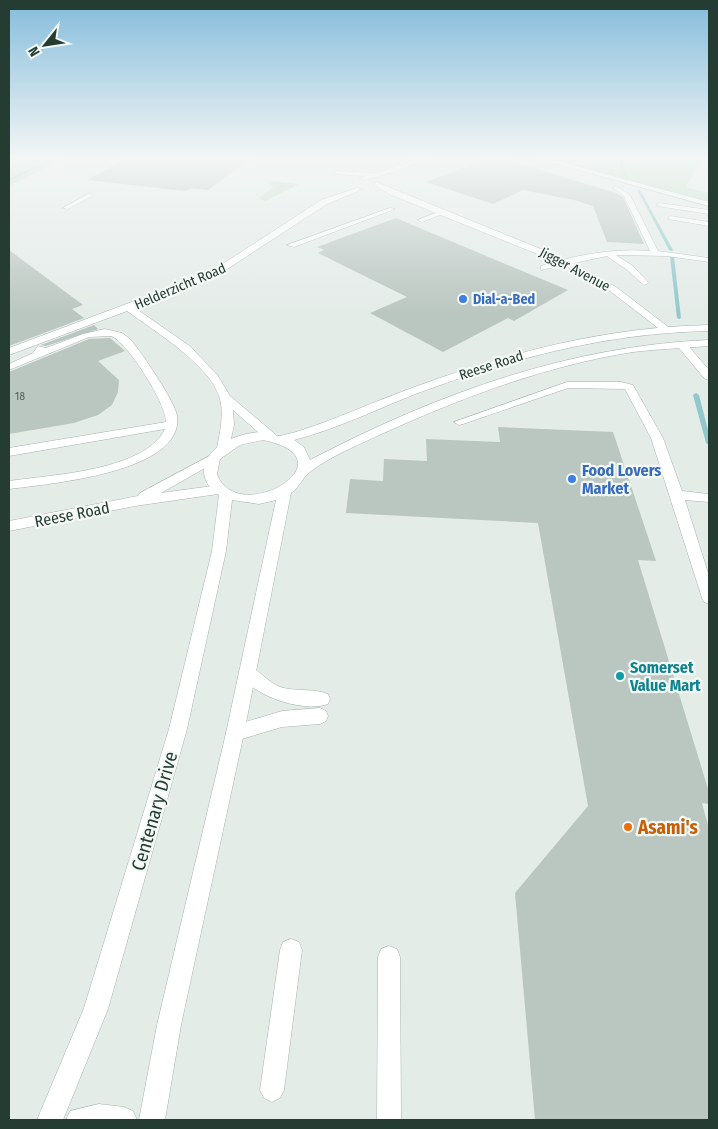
<svg xmlns="http://www.w3.org/2000/svg" width="718" height="1129" font-family="'Fira Sans Condensed',sans-serif">
	<style>
		.green { fill: #c0dac4 }
		.lines { fill: none; stroke-linecap: round; stroke-linejoin: round }
		.stream { fill: #92c8cb; fill-rule: evenodd }
		.building { fill: #bac6c0 }
		.lane-casing { stroke: #a7b4ae; stroke-width: 1 }
		.street-casing { stroke: #a7b4ae; stroke-width: 1 }
		.secondary-casing { stroke: #a4b6ae; stroke-width: 1 }
		.lane { fill: #fff; fill-rule: evenodd }
		.street { fill: #fff; fill-rule: evenodd }
		.secondary { fill: #fff; fill-rule: evenodd }
		.shop-dot { fill: #3f7fe0; stroke: #f4f9f6; stroke-width: 2 }
		.culture-dot { fill: #0f9aa8; stroke: #f4f9f6; stroke-width: 2 }
		.food-dot { fill: #e8710a; stroke: #f4f9f6; stroke-width: 2 }
		.labels { text-anchor: middle; stroke-width: 4.5; stroke-linejoin: round; paint-order: stroke }
		.far-number-label { font-size: 11px; fill: #4a5e56 }
		.far-street-label { font-size: 14px; fill: #253c33; stroke: #f4f9f6 }
		.far-shop-label { font-size: 14px; font-weight: bold; fill: #366cbe; stroke: #f4f9f6; text-anchor: start }
		.shop-label { font-size: 16px; font-weight: bold; fill: #366cbe; stroke: #f4f9f6; text-anchor: start }
		.street-label { font-size: 16px; fill: #253c33; stroke: #f4f9f6 }
		.culture-label { font-size: 16px; font-weight: bold; fill: #0d838f; stroke: #f4f9f6; text-anchor: start }
		.near-street-label { font-size: 19px; fill: #253c33; stroke: #f4f9f6 }
		.near-food-label { font-size: 19px; font-weight: bold; fill: #c56008; stroke: #f4f9f6; text-anchor: start }
	</style>
	<rect width="100%" height="100%" fill="#e4ece8"/>
	<g class="green">
		<path d="M9,156h60l-60,30z"/>
		<path d="M539,156h164l-17,31 23,6v9z"/>
		<path d="M273,181l23,3h3l-34,17 -6,-3 15,-11 -5,-2z"/>
	</g>
	<g class="lines">
		<g class="stream">
			<path d="M59,156h3l-53,25v-2z"/>
			<path d="M618,156h2l8,22 -3,-1z"/>
			<path d="M637,189l3,1 33,60 -1,1 -3,-1z"/>
			<path d="M672,256l2,1 7,61 -2,1 -2,-1 -7,-61z"/>
			<path d="M696,393l3,2 10,39v11l-3,-2 -13,-48z"/>
		</g>
	</g>
	<g class="building">
		<path d="M131,156h122l-45,34 -17,-2 -5,3 -99,-11z"/>
		<path d="M494,156l122,37 7,4 21,47 -37,-2 -14,-36 -19,-6 -51,-10 -30,14 -67,-22z"/>
		<path d="M396,218l95,40 77,32 -54,31 -6,-3 -65,34 -73,-39 37,-16 -89,-44 6,-3 -7,-3z"/>
		<path d="M9,250l74,55 -11,4 12,9 -75,28z"/>
		<path d="M94,325l4,4 -52,17 -5,-1z"/>
		<path d="M110,338l15,13 -27,10 21,19 -1,12 -6,13 -14,10 -24,8 -65,11v-62l80,-33z"/>
		<path d="M498,427l115,5 43,129 -18,-1 71,232v12l-7,-1 7,26v291h-174l-20,-227 73,-87 -50,-283 -192,-10 4,-34 33,2 1,-22 43,2 -1,-22 74,3z"/>
	</g>
	<g class="lines">
		<defs>
			<g id="lane">
				<path d="M336,171l42,2 3,2 -3,2 -44,-3z"/>
				<path d="M616,186l14,9 28,56 51,7v4l-42,-6 -51,-1 17,11 14,15 1,2 -4,2 -17,-15 -20,-14 -66,14v-4c36,-11 71,-18 109,-15l-26,-55 -11,-8z"/>
				<path d="M90,193l2,3 -24,13 -5,-1z"/>
				<path d="M659,203l50,7v4l-52,-8z"/>
				<path d="M390,208l5,1 -101,38 -7,-2z"/>
				<path d="M443,210l2,3 -23,9 -4,-2z"/>
				<path d="M670,216l39,6v4l-41,-7z"/>
				<path d="M105,329l17,4 8,6c10,11 46,64 47,77 8,57 -131,68 -168,73v-8c41,-6 136,-10 156,-52l-156,27v-8l157,-26c1,-17 -39,-81 -55,-86l-22,1 -80,33v-6l24,-11 5,-7 8,2 37,-14z"/>
				<path d="M567,382h54l12,3 30,53 19,53 27,3v8l-24,-2 24,76v28l-5,-2 -2,-4 -51,-160 -26,-49 -57,-1 -105,36 -4,1 -5,-3z"/>
				<path d="M247,665c12,5 21,17 33,22 16,5 33,1 48,7l2,5 -2,5c-25,9 -77,-8 -89,-32l2,-5z"/>
				<path d="M320,708l6,3 2,5 -2,5 -6,3 -38,3 -47,14 -6,-2 -3,-6 3,-6 53,-16z"/>
				<path d="M291,939l8,3 3,8 -18,140 -4,8 -8,4 -8,-4 -4,-8 20,-140 3,-8z"/>
				<path d="M389,946l8,3 3,8 1,163h-24l1,-163 3,-8z"/>
			</g>
			<g id="street">
				<path d="M428,156h9l-50,18 -24,6 -3,-2z"/>
				<path d="M376,182l192,78 48,27 55,42 -9,2 -52,-40 -48,-27 -173,-70 -15,-9z"/>
				<path d="M357,188l6,1 -36,15 -112,73 -80,31 56,39 27,29 12,20 45,38 2,3 -2,3h-8l-34,-30 1,15 -5,23 -6,4 -4,-1 -2,-3c3,-16 7,-33 3,-49 -8,-33 -67,-69 -93,-88l-118,44v-7l200,-75 112,-73z"/>
				<path d="M682,342l4,1 23,27v10l-4,-1 -27,-32 -1,-2z"/>
				<path d="M215,453l6,4 -2,3 -58,33 59,-8 5,2 2,3 -2,3 -90,13 -126,25v-10l129,-25 2,-3z"/>
			</g>
			<g id="secondary">
				<path d="M528,156h10l171,46v4z"/>
				<path d="M709,325v6c-102,2 -196,27 -291,62 -41,16 -81,36 -124,47l10,7 6,13c124,-65 258,-114 399,-120v6c-25,2 -51,3 -76,6 -82,13 -162,42 -238,76 -26,12 -61,26 -84,43 -8,5 -11,16 -20,22l-47,240 -63,292 -16,95h-26l18,-95 69,-292 50,-233 -17,4 -27,-4 -6,51 -39,178 -79,280 -45,111h-26l47,-112 85,-279 43,-178 7,-56c-8,-5 -16,-15 -15,-25 3,-26 35,-37 57,-38 7,0 13,4 19,4 5,-1 11,-3 16,-4 38,-12 75,-29 113,-43 98,-36 196,-62 300,-64zM263,440c93,19 -26,89 -46,34l3,-15 20,-14z"/>
				<path d="M99,1104l25,3 9,4 4,9h-71l4,-9z"/>
			</g>
		</defs>
		<use href="#lane" class="lane-casing"/>
		<use href="#street" class="street-casing"/>
		<use href="#secondary" class="secondary-casing"/>
		<use href="#lane" class="lane"/>
		<use href="#street" class="street"/>
		<use href="#secondary" class="secondary"/>
	</g>
	<linearGradient id="sky" x2="0" y2="1"><stop stop-color="#85bcdc"/><stop offset="0.5" stop-color="#f3f6f5"/><stop offset="1" stop-color="#f3f6f5" stop-opacity="0"/></linearGradient>
	<rect width="718" height="314" fill="url(#sky)"/>
	<g class="shop-dot">
		<circle cx="463" cy="299" r="5"/>
		<circle cx="572" cy="479" r="5"/>
	</g>
	<circle class="culture-dot" cx="620" cy="676" r="5"/>
	<circle class="food-dot" cx="628" cy="827" r="5"/>
	<g class="labels">
		<g class="far-number-label">
			<text x="20" y="400">18</text>
		</g>
		<g class="far-street-label">
			<text transform="translate(575 269) rotate(28)" y="5">Jigger Avenue</text>
			<text transform="translate(180 286) rotate(-23)" y="5">Helderzicht Road</text>
			<text transform="translate(491 365) rotate(-18)" y="5">Reese Road</text>
		</g>
		<g class="far-shop-label">
			<text x="473" y="304">Dial-a-Bed</text>
		</g>
		<g class="shop-label">
			<text x="582" y="476">Food Lovers<tspan x="582" dy="18">Market</tspan></text>
		</g>
		<g class="street-label">
			<text transform="translate(72 514) rotate(-11)" y="6">Reese Road</text>
		</g>
		<g class="culture-label">
			<text x="630" y="673">Somerset<tspan x="630" dy="18">Value Mart</tspan></text>
		</g>
		<g class="near-street-label">
			<text transform="translate(154 811) rotate(-74)" y="7">Centenary Drive</text>
		</g>
		<g class="near-food-label">
			<text x="638" y="834">Asami's</text>
		</g>
	</g>
	<rect width="718" height="1129" fill="none" stroke="#253c33" stroke-width="20"/>
	<g transform="translate(45 45) rotate(240)" stroke="#f4f9f6" stroke-width="4" paint-order="stroke">
	<path d="M0-4L9 19L0 12L-9 19Z" fill="#253c33"/>
	<text y="-8" font-size="14" font-weight="bold" text-anchor="middle" fill="#253c33">N</text>
	</g>
</svg>
